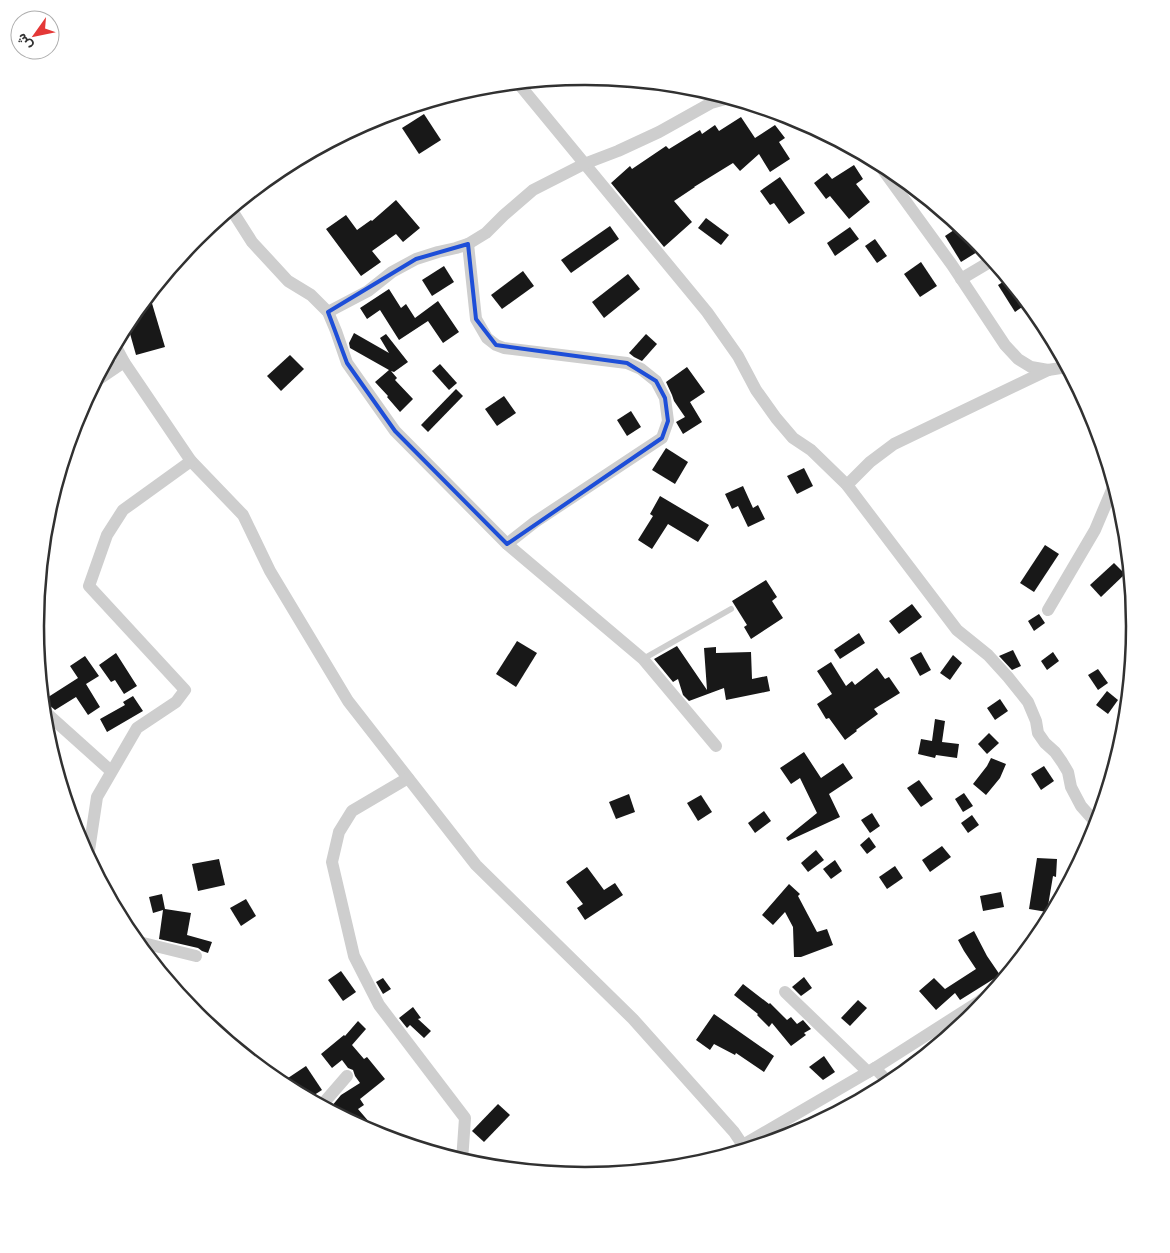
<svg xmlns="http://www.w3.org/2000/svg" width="1170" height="1253" font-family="'Noto Sans',Vazirmatn,sans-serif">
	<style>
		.building { fill: #181818 }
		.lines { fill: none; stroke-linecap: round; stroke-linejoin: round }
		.lane { stroke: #cecece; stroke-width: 6 }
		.street { stroke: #cecece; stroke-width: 12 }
		.marked { fill: none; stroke: #1d4ed8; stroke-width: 4; stroke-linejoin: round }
		.rim { fill: none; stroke: #313131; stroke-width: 2.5 }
	</style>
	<rect width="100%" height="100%" fill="#fff"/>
	<g class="building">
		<path d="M424,114l17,26 -22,14 -17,-26z"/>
		<path d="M741,117l14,21 20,-13 10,13 -6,4 11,17 -20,13 -11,-18 -19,17 -7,-8 -39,24h1l-21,14 18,21 -28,25 -53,-64 19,-17 2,3 34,-23 3,3 31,-19 2,4 13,-9 4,6z"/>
		<path d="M854,165l9,14 -7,5 14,18 -21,17 -19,-23 -4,3 -12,-16 13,-10 5,6z"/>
		<path d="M780,177l25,36 -16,11 -15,-21 -4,2 -10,-14z"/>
		<path d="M396,200l24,28 -17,14 -7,-8 -24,17 9,11 -20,14 -35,-47 20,-14 11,15 14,-10 1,1z"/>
		<path d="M706,218l23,17 -8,10 -23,-17z"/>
		<path d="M610,226l9,13 -48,34 -10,-13z"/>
		<path d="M960,226l14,12 8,11 -21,13 -16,-26z"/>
		<path d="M850,227l9,12 -24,17 -8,-13z"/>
		<path d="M875,239l12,17 -10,7 -12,-17z"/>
		<path d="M921,262l16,24 -17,11 -16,-23z"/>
		<path d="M444,266l10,16 -22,14 -10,-16z"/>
		<path d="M523,271l11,15 -32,23 -11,-14z"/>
		<path d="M628,274l12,15 -36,29 -12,-16z"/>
		<path d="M1008,279l20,24 -13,9 -17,-27z"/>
		<path d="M389,289l12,19 5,-4 9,14 23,-17 21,31 -16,11 -15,-22 -29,19 -19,-30 -13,9 -7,-11z"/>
		<path d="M151,300l14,47 -29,8 -9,-32 16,-21z"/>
		<path d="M354,333l35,20 -9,-15 6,-4 22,28 -14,10 -3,-1 6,7 -2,2 18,19 -13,13 -13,-15 1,-1 -13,-14 14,-12 -39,-22 -1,-5z"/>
		<path d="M646,334l11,10 -15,17 -8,-4 -5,-4z"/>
		<path d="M290,355l14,14 -23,22 -14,-15z"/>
		<path d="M440,364l17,19 -8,7 -17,-19z"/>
		<path d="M687,367l18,25 -15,10 12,20 -19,12 -7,-12 9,-5 -11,-16 -2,-6 -6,-13z"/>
		<path d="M456,389l7,7 -35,36 -7,-7z"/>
		<path d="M504,396l12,17 -19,13 -12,-17z"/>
		<path d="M631,411l10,16 -14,9 -10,-16z"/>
		<path d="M666,448l22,14 -13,22 -23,-14z"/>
		<path d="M804,468l9,18 -16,8 -10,-18z"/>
		<path d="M743,486l10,22 5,-3 7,14 -17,8 -10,-21 -6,3 -7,-15z"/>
		<path d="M660,496l49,29 -11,17 -30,-18 -16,25 -14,-9 15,-24 -3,-2z"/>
		<path d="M1045,545l14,9 -25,38 -14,-9z"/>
		<path d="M1114,563l11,11 -24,23 -11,-12z"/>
		<path d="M766,580l11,17 -5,4 11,17 -32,21 -7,-12 3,-2 -15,-24z"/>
		<path d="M912,604l10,13 -23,17 -10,-13z"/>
		<path d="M1039,614l6,9 -11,8 -6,-10z"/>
		<path d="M859,633l6,10 -25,16 -6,-9z"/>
		<path d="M517,641l20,12 -21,34 -20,-13z"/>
		<path d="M677,646l30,44 -3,-42 12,-1v6l35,-1 1,27 15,-3 3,15 -44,9 -2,-12 -35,13 -6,-6 -5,-16 -5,3 -19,-23z"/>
		<path d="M1013,650l8,16 -9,4 -13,-14z"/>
		<path d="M921,652l10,18 -11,6 -10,-18z"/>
		<path d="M1053,652l6,9 -12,9 -6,-9z"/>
		<path d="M116,653l21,33 -13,8 -9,-14 -4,2 -12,-17z"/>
		<path d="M953,655l9,8 -12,17 -10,-7z"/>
		<path d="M85,656l14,20 -13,8 14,23 -12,8 -12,-18 -21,13 -7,-6 -6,-2v-1l36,-23 -8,-12z"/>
		<path d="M831,662l15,24 6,-5 3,4 22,-17 8,11 4,-2 11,16 -26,16 4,5 -22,16 1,1 -12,9 -16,-22 -3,1 -9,-15 15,-10 -15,-23z"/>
		<path d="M1098,669l10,14 -10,7 -10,-15z"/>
		<path d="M1107,691l11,9 -10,14 -12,-9z"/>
		<path d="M133,696l10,15 -36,21 -7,-13 25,-14 -2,-3z"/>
		<path d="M1000,699l8,12 -13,9 -8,-12z"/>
		<path d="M935,719l10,2 -3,21 17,2 -2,14 -21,-3 -1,3 -17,-4 3,-15 11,2z"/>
		<path d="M989,733l10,10 -12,11 -9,-10z"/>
		<path d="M804,752l17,26 22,-15 10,15 -24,16 11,23 -52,24 -2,-3 31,-25 -17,-35 -9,6 -11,-16z"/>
		<path d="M991,758l15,6 -6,14 -14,17 -13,-11 14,-18z"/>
		<path d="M1044,766l10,15 -13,9 -10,-16z"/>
		<path d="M919,780l14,19 -12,8 -14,-19z"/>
		<path d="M964,793l9,13 -10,6 -8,-13z"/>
		<path d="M629,794l6,18 -19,7 -7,-17z"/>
		<path d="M701,795l11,17 -14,9 -11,-18z"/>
		<path d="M764,811l7,10 -16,12 -7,-10z"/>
		<path d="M872,813l8,13 -10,7 -9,-13z"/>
		<path d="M972,815l7,10 -11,8 -7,-10z"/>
		<path d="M869,837l7,10 -9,7 -7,-9z"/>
		<path d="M942,846l9,11 -21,15 -8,-12z"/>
		<path d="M816,850l8,10 -16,12 -7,-9z"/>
		<path d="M1037,858l20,1 -1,18 -3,-1 -6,36 -18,-3z"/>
		<path d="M219,859l6,26 -27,6 -6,-27z"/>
		<path d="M835,860l7,11 -11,8 -8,-10z"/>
		<path d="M895,866l8,12 -16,11 -8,-12z"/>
		<path d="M587,867l17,23 11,-7 8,12 -38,25 -8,-12 6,-4 -17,-22z"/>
		<path d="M789,884l11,10 -2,2 19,36 10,-3 6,16 -32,12h-7l-1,-30 -8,-15 -12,13 -11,-10z"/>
		<path d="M1001,892l3,15 -21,4 -3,-15z"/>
		<path d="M162,894l3,15 26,4 -4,22 25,7 -4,11 -6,-2 -4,-3 -39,-9 4,-29 -10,3 -4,-16z"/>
		<path d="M246,899l10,17 -15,10 -11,-18z"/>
		<path d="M974,931l13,25 13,19 -40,25 -5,-7 -19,17 -17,-19 15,-13 11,11 31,-20 -12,-18 -6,-11z"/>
		<path d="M341,971l15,21 -13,9 -15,-21z"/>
		<path d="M804,977l8,11 -11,8 -9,-9z"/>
		<path d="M383,978l8,11 -8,5 -7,-12z"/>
		<path d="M743,984l26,20 1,-1 17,17 4,-3 6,7 6,-4 8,9 -7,4 2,2 -15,11 -19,-23 -3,4 -12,-12 1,-1 -24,-19z"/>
		<path d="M858,1000l9,8 -17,18 -9,-8z"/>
		<path d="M413,1007l8,11 -3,1 13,12 -7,7 -14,-13 -3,3 -8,-10z"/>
		<path d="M714,1014l60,42 -10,16 -28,-19 -1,2 -21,-11 -4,6 -14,-10z"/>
		<path d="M358,1021l8,8 -14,16 12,14 3,-2 18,22 -25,20 4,6 -6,4 24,28 -8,-2 -39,-21 -4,-7 10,-12 19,-12 -5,-7 -2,-6 -5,-2 -6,-8 -10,8 -11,-14 23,-19 1,1z"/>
		<path d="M824,1056l11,16 -12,8 -14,-13z"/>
		<path d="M306,1066l16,24 -14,9 -29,-15z"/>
		<path d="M498,1104l12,11 -26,27 -12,-11z"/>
	</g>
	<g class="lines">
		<path class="lane" d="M643,659l88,-50"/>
		<g class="street">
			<path d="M518,83l189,229 31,44 18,34 20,28 17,20 18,12 36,35 110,145 31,25 20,22 20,25 8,19 2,12 7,10 10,9 7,10 6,10 3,15 10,19 16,18"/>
			<path d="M878,163l74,102 53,80 13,14 13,8 17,3 19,-3"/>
			<path d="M274,174l38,-22"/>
			<path d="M231,209l21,33 36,39 23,14 17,17 8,19 11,32 48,68 112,113 136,115 73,87"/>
			<path d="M468,244l8,75 11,19 9,7 8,3 123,15 14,6 15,12 9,17 3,23 -6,17 -127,84 -28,22"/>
			<path d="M961,279l32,-19"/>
			<path d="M328,312l40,-21 24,-19 24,-13 22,-7 18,-4 12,-4 18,-11 18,-18 29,-25 51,-26 34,-13 41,-19 52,-29 18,-5"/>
			<path d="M115,345l9,17 67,99 52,54 27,56 78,130 128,164 157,154 101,113 12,18"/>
			<path d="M96,381l28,-19"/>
			<path d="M847,485l23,-23 24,-18 154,-74"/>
			<path d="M1048,610l47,-80 19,-45"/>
			<path d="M43,710l68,61"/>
			<path d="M408,778l-56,33 -13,21 -7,30 22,94 25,49 86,113 -3,43"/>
			<path d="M88,857l9,-60 40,-69 39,-26 9,-12 -96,-104 18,-51 16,-25 68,-49"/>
			<path d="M135,941l61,15"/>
			<path d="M785,992l83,80"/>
			<path d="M875,1068l105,-67 15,-12"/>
			<path d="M321,1106l26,-30"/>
			<path d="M743,1145l132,-77 15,16"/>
		</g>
	</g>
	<path class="marked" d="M468,244l8,75 20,26 131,18 29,18 9,17 3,23 -6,17 -155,106 -112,-113 -48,-68 -19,-51 88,-53z"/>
	<path d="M0 0H1170V1253H0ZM44 626a541 541 0 1 1 1082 0a541 541 0 1 1-1082 0Z" fill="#fff" fill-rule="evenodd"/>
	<path class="rim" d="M44 626a541 541 0 1 1 1082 0a541 541 0 1 1-1082 0Z"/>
	<g transform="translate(35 35) rotate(237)"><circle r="24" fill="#ffffff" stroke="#adadad"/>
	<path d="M0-4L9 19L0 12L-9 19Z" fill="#e43837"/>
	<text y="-8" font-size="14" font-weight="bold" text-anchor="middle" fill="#313131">ش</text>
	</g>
</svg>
